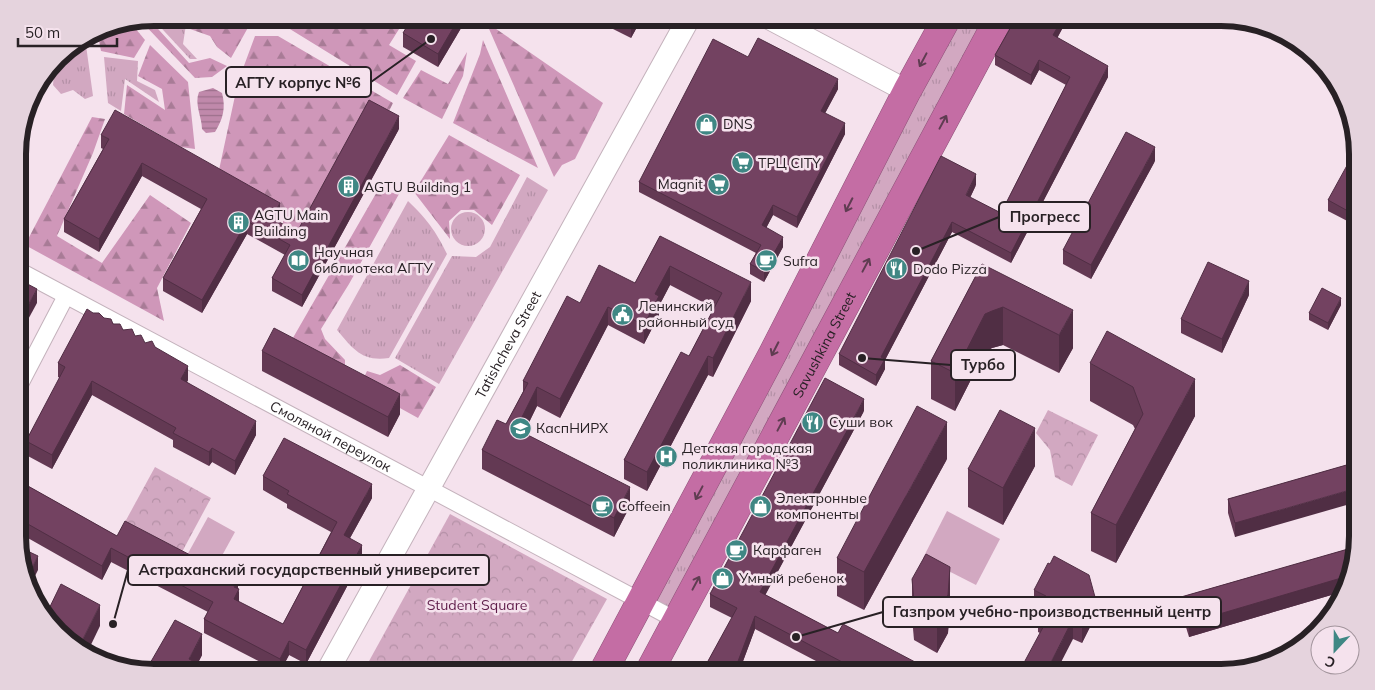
<svg xmlns="http://www.w3.org/2000/svg" width="1375" height="690" font-family="Mulish,sans-serif">
	<style>
		.grass { fill: url(#grass-tufts) }
		.forest { fill: url(#forest-firs) }
		.park { fill: url(#park-crowns) }
		.pitch { fill: #d2a8c1 }
		.water { fill: url(#water-rules) }
		.lines { fill: none; stroke-linecap: round; stroke-linejoin: round }
		.street-casing { stroke: #c4b2bc; stroke-width: 18 }
		.secondary-casing { stroke: #c4b2bc; stroke-width: 24 }
		.highway-casing { stroke: #8d5278; stroke-width: 29 }
		.street { stroke: #fff; stroke-width: 16 }
		.secondary { stroke: #fff; stroke-width: 22 }
		.highway { stroke: #c46da4; stroke-width: 28 }
		.wall { fill: #633953 }
		.shaded-wall { fill: #502e44 }
		.building { fill: #734261; stroke: #502e44 }
		.oneway { stroke: #5f3c51 }
		.labels { text-anchor: middle; stroke-width: 5; stroke-linejoin: round; paint-order: stroke }
		.poi-label { font-size: 14px; fill: #282125; stroke: #f5e2ed; text-anchor: start }
		.street-label { font-size: 14px; fill: #282125; stroke: #f5e2ed }
		.park-label { font-size: 14px; fill: #5e1c49; stroke: #f5e2ed }
		.rim { fill: none; stroke: #282125; stroke-width: 6 }
		.leader { fill: none; stroke: #282125; stroke-width: 2 }
		.callout-dot { fill: #282125; stroke: #f5e2ed; stroke-width: 2 }
		.callout { fill: #f5e2ed; stroke: #282125; stroke-width: 2 }
		.callout-label { font-size: 15px; text-anchor: middle; font-weight: bold; fill: #282125 }
	</style>
	<defs>
		<pattern id="grass-tufts" width="24" height="20" patternUnits="userSpaceOnUse" patternTransform="scale(1.25)"><rect width="24" height="20" fill="#d2a8c1"/><path d="M3 7l-1-3M5 7V3M7 7l1-3M15 17l-1-3M17 17v-4M19 17l1-3" fill="none" stroke="#b490a6"/></pattern>
		<pattern id="forest-firs" width="22" height="20" patternUnits="userSpaceOnUse" patternTransform="scale(1.25)"><rect width="22" height="20" fill="#cf97b9"/><path d="M5 1l3.5 6h-7zM16 11l3.5 6h-7z" fill="#a87b96"/></pattern>
		<pattern id="park-crowns" width="20" height="18" patternUnits="userSpaceOnUse" patternTransform="scale(1.25)"><rect width="20" height="18" fill="#d2a8c1"/><path d="M2 6a3 3 0 1 1 6 0M12 15a3 3 0 1 1 6 0" fill="none" stroke="#b490a6"/></pattern>
		<pattern id="water-rules" width="6" height="5" patternUnits="userSpaceOnUse" patternTransform="scale(1.25)"><rect width="6" height="5" fill="#c089ab"/><path d="M0 2.5h6" fill="none" stroke="#9c708b"/></pattern>
	</defs>
	<rect width="100%" height="100%" fill="#f5e2ed"/>
	<g class="grass">
		<path d="M152,18h35l-4,26 14,15h-7z"/>
		<path d="M953,18h44l-322,596 -25,-14z"/>
		<path d="M85,38l8,58 -8,3 -12,-9 -12,4 -8,-9 2,-22 9,-11z"/>
		<path d="M104,57l34,4 -1,20 18,9 4,12 -34,-23 -4,32 -13,-8z"/>
		<path d="M527,177l21,13 -109,194 -44,-26 57,-102 24,1 14,-10z"/>
		<path d="M408,201c18,17 28,30 39,53l-58,104c-27,4 -36,-9 -52,-28z"/>
		<circle cx="468" cy="229" r="17"/>
	</g>
	<g class="forest">
		<path d="M190,18h49l11,6 -19,34 -14,-11 -7,-11 -20,-7z"/>
		<path d="M272,18h134l-17,27 27,16 -19,34z"/>
		<path d="M149,19l40,44 21,-5 17,8 -15,11 -17,1 -55,-58z"/>
		<path d="M130,22l15,18 -11,18 -33,-7 -4,-20 5,-3z"/>
		<path d="M486,22l117,81 -28,56 -13,6 -8,12z"/>
		<path d="M255,36h23l115,67 -7,14 -87,118 -16,-11v-12l-36,-20 -28,-22 19,-88z"/>
		<path d="M483,40l55,128 -85,-45 27,-69z"/>
		<path d="M150,45l38,37 7,67 -14,-2 -57,-33 3,-29 38,25 -3,-21 -24,-13z"/>
		<path d="M467,52l-4,24 -21,43 -39,-21 18,-28 27,14z"/>
		<path d="M92,117l13,2 -12,34 -36,83 45,27 48,-68 41,28 -34,65 7,33 -139,-76z"/>
		<path d="M449,135l71,40 -28,50 -18,-15h-13l-12,11 1,18 -36,-47z"/>
		<path d="M378,190l21,4 -50,90 -28,45 4,10 20,21v16l-55,-33z"/>
		<path d="M400,365l36,22 -18,31 -58,-32 7,-15 13,4z"/>
	</g>
	<g class="park">
		<path d="M1048,410l50,25 -26,51 -17,-9 -5,-27 -14,-17z"/>
		<path d="M155,467l56,31 -29,54 -57,-30z"/>
		<path d="M450,514l157,85 -41,73h-203z"/>
	</g>
	<g class="pitch">
		<path d="M947,511l53,28 -24,46 -53,-27z"/>
		<path d="M208,517l27,15 -22,40 -27,-15z"/>
	</g>
	<path class="water" d="M213,88l9,5c4,15 1,26 -7,39l-9,1 -4,-4c0,-12 -8,-25 -3,-37z"/>
	<g class="lines">
		<defs>
			<g id="street">
				<path id="s1" d="M18,270l658,350"/>
				<path d="M18,388l48,-92"/>
			</g>
			<g id="secondary">
				<path d="M769,18l138,73"/>
				<path id="s2" d="M327,672l362,-654"/>
			</g>
			<g id="highway">
				<path d="M603,672l170,-319 134,-262 40,-73"/>
				<path id="s3" d="M649,672l350,-654"/>
			</g>
		</defs>
		<use href="#street" class="street-casing"/>
		<use href="#secondary" class="secondary-casing"/>
		<use href="#highway" class="highway-casing"/>
		<use href="#street" class="street"/>
		<use href="#secondary" class="secondary"/>
		<use href="#highway" class="highway"/>
	</g>
	<g class="wall">
		<path d="M467,18l-29,49 -35,-20v-14z"/>
		<path d="M531,18h26l-5,10z"/>
		<path d="M591,18h51l-11,20z"/>
		<path d="M877,18h15l-3,6z"/>
		<path d="M1016,18h52l-11,20 51,39 -97,186 -59,-31 -67,128v9l-9,17 -37,-21v-11l137,-169 -6,13 31,15 65,-128 -27,-15 -8,15 -36,-20v-10z"/>
		<path d="M748,57l90,32 -13,24 20,21 -48,94 -24,-13 -7,13 17,19 -19,35 -14,-8v-10l6,-11 -117,-61v-10z"/>
		<path d="M399,129l-97,178 -30,-16v-13l13,-23 -38,-21 -45,79 -39,-22v-13l38,-69 -59,-33 -43,76 -35,-20v-13l39,-70 -2,-1v-13l179,80 -3,6 20,11z"/>
		<path d="M1155,161l-64,118 -28,-15v-14z"/>
		<path d="M1356,164l1,62 -29,-15v-11z"/>
		<path d="M660,236l91,65 -38,76 -5,-2 -61,116 -23,-12v-19l65,-104 25,-48 -44,-23 -11,21v9l-15,29 -36,-19 -48,93 -23,-12 -13,27 106,73 -16,31 -132,-68v-19l24,-26 17,-32v-11l57,-78 55,-20z"/>
		<path d="M982,264l91,84 -14,25 -56,-28 -11,3 -7,4 -30,59 -24,-12v-38z"/>
		<path d="M1249,295l-27,58 -41,-20v-14z"/>
		<path d="M1341,305l-13,25 -19,-10v-7z"/>
		<path d="M93,313l11,5 41,25 10,4 33,33 -1,2 69,53 -21,40 -23,-13 -3,4 -36,-19v-7l-81,-45 -40,74 -26,-14v-14l34,-63 -2,-1v-14z"/>
		<path d="M262,351l138,63 -12,23 -126,-66z"/>
		<path d="M1090,363l105,53 -79,147 -25,-12v-38l44,-84 -2,-4 -43,-24z"/>
		<path d="M864,411l-99,184 73,38 96,39h-97l-82,-43 -16,43h-37l30,-54 -22,-11v-13z"/>
		<path d="M947,459l-83,151 -27,-14v-38z"/>
		<path d="M1357,462l-122,75 -7,-24v-14z"/>
		<path d="M1035,466l-32,59 -35,-18v-38z"/>
		<path d="M263,476l109,22 -22,40 12,20 -56,106 -17,-9 -9,17 -76,-39v-14l4,-7 -97,-50 -9,18 -83,-47v-52l98,55 121,53 1,13 44,22 48,-92 -44,-24v-4l-24,-14z"/>
		<path d="M1355,547l-10,44 -156,46 -8,-26v-14z"/>
		<path d="M912,579l38,25 -2,29 -11,20 -23,-13 -2,-23z"/>
		<path d="M1034,590l61,27 -13,26 -9,-4 -33,-6 -2,-1v-21l-4,-2z"/>
		<path d="M202,655l-4,8 17,9h-61l-5,-1v-6z"/>
	</g>
	<g class="shaded-wall">
		<path d="M459,18h8l-29,49v-13z"/>
		<path d="M552,18h5l-5,10z"/>
		<path d="M635,18h7l-11,20v-14z"/>
		<path d="M889,18h3l-3,6z"/>
		<path d="M1063,18h5l-15,28v-11z"/>
		<path d="M1039,60v10l-8,15v-10z"/>
		<path d="M1108,66v11l-97,186v-10z"/>
		<path d="M838,79v10l-17,32v-10z"/>
		<path d="M399,116v13l-97,178v-12z"/>
		<path d="M845,123v11l-48,94v-11z"/>
		<path d="M1155,147v14l-64,118v-14z"/>
		<path d="M142,163v13l-43,76v-13z"/>
		<path d="M976,174v11l-10,21v-11z"/>
		<path d="M280,203v12l-8,15v-12z"/>
		<path d="M773,205v10l-11,21v-11z"/>
		<path d="M247,221v13l-45,79v-13z"/>
		<path d="M952,222v10l-67,128v9l-9,17v-11l5,-18z"/>
		<path d="M783,237v10l-19,35v-11z"/>
		<path d="M670,266v19l-11,21v9l-15,29v-19l11,-31z"/>
		<path d="M1249,281v14l-27,58v-14z"/>
		<path d="M751,282v19l-38,76v-19z"/>
		<path d="M37,289v14l-19,35v-14z"/>
		<path d="M1341,298v7l-13,25v-7z"/>
		<path d="M608,307v18l-48,93v-19z"/>
		<path d="M1003,307v38l-11,3 -7,4 -30,59v-38l30,-59 7,-3z"/>
		<path d="M1073,310v38l-14,25v-38z"/>
		<path d="M708,356v19l-61,116v-19z"/>
		<path d="M188,366v14l-7,13v-14z"/>
		<path d="M1195,379v37l-79,147v-38z"/>
		<path d="M92,381v14l-40,74v-14z"/>
		<path d="M537,387v19l-21,42v-19z"/>
		<path d="M400,394v20l-12,23v-20z"/>
		<path d="M864,399v12l-104,194v-13z"/>
		<path d="M256,421v14l-21,40v-14z"/>
		<path d="M947,422v37l-83,151v-38z"/>
		<path d="M1035,428v38l-32,59v-37z"/>
		<path d="M212,448v14l-3,4v-14z"/>
		<path d="M372,484v14l-28,51v-14z"/>
		<path d="M630,487v19l-16,31v-19z"/>
		<path d="M1357,488v14l-122,35v-14z"/>
		<path d="M362,545v13l-56,106v-14z"/>
		<path d="M111,548v14l-9,18v-14z"/>
		<path d="M38,556v14l-7,14 -3,-8z"/>
		<path d="M950,567v37l-2,29 -11,20v-38z"/>
		<path d="M1348,576l-3,15 -156,46v-14z"/>
		<path d="M238,580v12l1,-3v14l-5,10v-26z"/>
		<path d="M1095,597v20l-13,26v-19z"/>
		<path d="M100,605v21l-13,27 -8,-6z"/>
		<path d="M755,616v13l-16,43h-5z"/>
		<path d="M1073,619v20l-17,33h-10z"/>
		<path d="M202,634v21l-9,17 -4,-13z"/>
		<path d="M289,641v14l-9,17v-13z"/>
	</g>
	<g class="building">
		<path d="M412,18h47l-21,36 -35,-21z"/>
		<path d="M618,18h17l-4,6z"/>
		<path d="M1016,18h47l-10,17 55,31 -97,187 -59,-31 -71,135 4,2 -9,16 -37,-21 102,-198 35,18 -10,21 35,18 69,-136 -31,-17 -8,15 -36,-20z"/>
		<path d="M758,38l80,41 -17,32 24,12 -48,94 -24,-12 -11,20 21,12 -19,34 -14,-7 11,-19 -122,-63 74,-143 35,18z"/>
		<path d="M369,100l30,16 -97,179 -30,-17 18,-33 -43,-24 -45,79 -39,-22 44,-79 -65,-36 -43,76 -35,-20 45,-80 -8,-4 14,-25 165,93 -8,15 25,14z"/>
		<path d="M1126,132l29,15 -64,118 -28,-15z"/>
		<path d="M1350,160l6,4 1,52 -29,-16z"/>
		<path d="M660,236l91,46 -38,76 -5,-2 -61,116 -23,-12 57,-108 8,4 33,-63 -52,-27 -15,28 4,2 -15,29 -36,-18 -48,92 -23,-12 -21,42 114,58 -16,31 -132,-68 15,-30 9,4 22,-41 -5,-2 44,-85 13,7 19,-38 36,18z"/>
		<path d="M1208,262l41,19 -27,58 -41,-20z"/>
		<path d="M982,264l91,46 -14,25 -56,-28 -11,4 -7,3 -30,59 -24,-12z"/>
		<path d="M18,279l19,10 -19,35z"/>
		<path d="M1322,288l19,10 -13,25 -19,-10z"/>
		<path d="M87,309l6,4h6l5,5 7,1 2,5h7l3,6 9,-1 3,7 6,-1 4,8 7,-2 3,6 33,19 -7,13 75,42 -21,40 -23,-13 -3,4 -36,-19 3,-5 -84,-47 -40,74 -26,-14 39,-74 -7,-4z"/>
		<path d="M274,328l126,66 -12,23 -126,-66z"/>
		<path d="M1107,331l88,48 -79,146 -25,-12 52,-99 -10,-27 -43,-24z"/>
		<path d="M825,378l39,21 -104,193 78,41 5,-9 91,48h-73l-106,-56 -21,56h-32l35,-64 -27,-14z"/>
		<path d="M917,406l30,16 -83,150 -27,-14z"/>
		<path d="M1000,410l35,18 -32,60 -35,-19z"/>
		<path d="M284,438l88,46 -28,51 18,10 -56,105 -17,-9 -9,18 -76,-40 9,-17 -102,-54 -9,18 -83,-47v-38l98,55 8,-15 113,59 -4,7 5,2 -5,10 49,25 54,-102 -50,-28 2,-3 -26,-15z"/>
		<path d="M1357,462v26l-122,35 -7,-24z"/>
		<path d="M19,547l19,9 -10,20 -9,-22z"/>
		<path d="M1355,547l-7,29 -159,47 -8,-26z"/>
		<path d="M926,554l24,13 -2,28 -11,20 -23,-13 -2,-23z"/>
		<path d="M1054,556l35,19 6,22 -13,27 -9,-5 -27,53h-27l29,-54 -10,-6 8,-16 -12,-6 14,-27 2,1z"/>
		<path d="M61,584l39,21 -21,42 -34,-28v-2z"/>
		<path d="M175,620l27,14 -13,25 26,13h-51l-15,-7z"/>
		<path d="M84,651l19,10 -9,-2z"/>
		<path d="M1197,665l3,7h-21z"/>
	</g>
	<defs><path id="oneway-shaft" d="M-6 0H5M1.5-3L5.5 0L1.5 3" fill="none" stroke-width="1.6" stroke-linecap="round" stroke-linejoin="round" transform="scale(1.25)"/></defs>
	<g class="oneway">
		<use href="#oneway-shaft" transform="translate(923 60) rotate(118)"/>
		<use href="#oneway-shaft" transform="translate(943 122) rotate(-62)"/>
		<use href="#oneway-shaft" transform="translate(849 205) rotate(117)"/>
		<use href="#oneway-shaft" transform="translate(866 265) rotate(-62)"/>
		<use href="#oneway-shaft" transform="translate(775 349) rotate(117)"/>
		<use href="#oneway-shaft" transform="translate(781 424) rotate(-62)"/>
		<use href="#oneway-shaft" transform="translate(699 493) rotate(118)"/>
		<use href="#oneway-shaft" transform="translate(696 583) rotate(-62)"/>
	</g>
	<defs>
		<symbol id="shop-disc" viewBox="-11 -11 22 22"><circle r="9.5" fill="#3f8784" stroke="#f5e2ed"/><path d="M-5-2.5h2.3a2.7 3.5 0 0 1 5.4 0H5L5.5 6h-11ZM-1.5-2.5h3a1.5 2.3 0 0 0-3 0Z" fill="#fff"/></symbol>
		<symbol id="supermarket-disc" viewBox="-11 -11 22 22"><circle r="9.5" fill="#3f8784" stroke="#f5e2ed"/><path d="M-6-5.5h2.5l.6 2H6L4.5 2H-2.5L-4.4-4H-6ZM-1.5 3.2a1.3 1.3 0 1 0 .1 0ZM3 3.2a1.3 1.3 0 1 0 .1 0Z" fill="#fff"/></symbol>
		<symbol id="building-disc" viewBox="-11 -11 22 22"><circle r="9.5" fill="#3f8784" stroke="#f5e2ed"/><path d="M-4-6H4V6H1V3H-1V6H-4ZM-2.5-4.3h1.7v1.8h-1.7ZM.8-4.3h1.7v1.8H.8ZM-2.5-1h1.7V.8h-1.7ZM.8-1h1.7V.8H.8Z" fill="#fff"/></symbol>
		<symbol id="library-disc" viewBox="-11 -11 22 22"><circle r="9.5" fill="#3f8784" stroke="#f5e2ed"/><path d="M-6-4Q-3-5.5-.7-3.5V5Q-3 3-6 4ZM6-4Q3-5.5 .7-3.5V5Q3 3 6 4Z" fill="#fff"/></symbol>
		<symbol id="cafe-disc" viewBox="-11 -11 22 22"><circle r="9.5" fill="#3f8784" stroke="#f5e2ed"/><path d="M-5.5-4.5H6V0H3Q3 3.5 0 3.5H-2.5Q-5.5 3.5-5.5 0ZM3-3.2v2h1.7v-2ZM-6 4.5H4V6H-6Z" fill="#fff"/></symbol>
		<symbol id="restaurant-disc" viewBox="-11 -11 22 22"><circle r="9.5" fill="#3f8784" stroke="#f5e2ed"/><path d="M-5-6h1v4h1v-4h1v4h1v-4h1v5L-1.5 .5V6h-2V.5L-5-1ZM5-6V6H3V1.5H1.5Q1.5-4 5-6Z" fill="#fff"/></symbol>
		<symbol id="civic-disc" viewBox="-11 -11 22 22"><circle r="9.5" fill="#3f8784" stroke="#f5e2ed"/><path d="M-.6-6.5H3V-4.5H.6V-3L4-1V1h2V6H-6V1h2V-1L-.6-3ZM-1.2 2.5V6h2.4V2.5Z" fill="#fff"/></symbol>
		<symbol id="university-disc" viewBox="-11 -11 22 22"><circle r="9.5" fill="#3f8784" stroke="#f5e2ed"/><path d="M0-5L7-2L0 1L-7-2ZM-4 1L0 2.5L4 1V4Q0 6-4 4Z" fill="#fff"/></symbol>
		<symbol id="hospital-disc" viewBox="-11 -11 22 22"><circle r="9.5" fill="#3f8784" stroke="#f5e2ed"/><path d="M-5-5h3v3.5h4V-5h3V5h-3V1.5h-4V5h-3Z" fill="#fff"/></symbol>
	</defs>
	<g fill-rule="evenodd">
		<use href="#shop-disc" x="694" y="112" width="25" height="25"/>
		<use href="#supermarket-disc" x="730" y="150" width="25" height="25"/>
		<use href="#supermarket-disc" x="706" y="172" width="25" height="25"/>
		<use href="#building-disc" x="336" y="174" width="25" height="25"/>
		<use href="#building-disc" x="226" y="210" width="25" height="25"/>
		<use href="#library-disc" x="286" y="248" width="25" height="25"/>
		<use href="#cafe-disc" x="754" y="248" width="25" height="25"/>
		<use href="#restaurant-disc" x="884" y="256" width="25" height="25"/>
		<use href="#civic-disc" x="610" y="302" width="25" height="25"/>
		<use href="#restaurant-disc" x="800" y="410" width="25" height="25"/>
		<use href="#university-disc" x="508" y="416" width="25" height="25"/>
		<use href="#hospital-disc" x="654" y="444" width="25" height="25"/>
		<use href="#cafe-disc" x="590" y="494" width="25" height="25"/>
		<use href="#shop-disc" x="748" y="494" width="25" height="25"/>
		<use href="#cafe-disc" x="724" y="538" width="25" height="25"/>
		<use href="#shop-disc" x="710" y="566" width="25" height="25"/>
	</g>
	<g class="labels">
		<g class="poi-label">
			<text x="723" y="129">DNS</text>
			<text x="758" y="168">ТРЦ CITY</text>
			<text x="703" y="189" text-anchor="end">Magnit</text>
			<text x="364" y="192">AGTU Building 1</text>
			<text x="254" y="220">AGTU Main<tspan x="254" dy="16">Building</tspan></text>
			<text x="314" y="257">Научная<tspan x="314" dy="16">библиотека АГТУ</tspan></text>
			<text x="783" y="266">Sufra</text>
			<text x="913" y="274">Dodo Pizza</text>
			<text x="638" y="311">Ленинский<tspan x="638" dy="16">районный суд</tspan></text>
			<text x="829" y="427">Суши вок</text>
			<text x="536" y="433">КаспНИРХ</text>
			<text x="682" y="453">Детская городская<tspan x="682" dy="16">поликлиника №3</tspan></text>
			<text x="776" y="503">Электронные<tspan x="776" dy="16">компоненты</tspan></text>
			<text x="618" y="511">Coffeein</text>
			<text x="753" y="555">Карфаген</text>
			<text x="739" y="583">Умный ребенок</text>
		</g>
		<g class="street-label">
			<text dy="5" stroke="none"><textPath href="#s2" startOffset="374">Tatishcheva Street</textPath></text>
			<text dy="5" stroke="none"><textPath href="#s3" startOffset="371">Savushkina Street</textPath></text>
			<text dy="5" stroke="none"><textPath href="#s1" startOffset="354">Смоляной переулок</textPath></text>
		</g>
		<g class="park-label">
			<text x="477" y="610">Student Square</text>
		</g>
	</g>
	<path d="M0 0H1375V690H0ZM154 26H1221A128 128 0 0 1 1349 154V536A128 128 0 0 1 1221 664H154A128 128 0 0 1 26 536V154A128 128 0 0 1 154 26Z" fill="#e5d3dd" fill-rule="evenodd"/>
	<path class="rim" d="M154 26H1221A128 128 0 0 1 1349 154V536A128 128 0 0 1 1221 664H154A128 128 0 0 1 26 536V154A128 128 0 0 1 154 26Z"/>
	<path class="leader" d="M431 39L371 82M916 251L999 217M862 358L951 365M113 624L128 570M796 637L883 612"/>
	<g class="callout-dot">
		<circle cx="431" cy="39" r="5"/>
		<circle cx="916" cy="251" r="5"/>
		<circle cx="862" cy="358" r="5"/>
		<circle cx="113" cy="624" r="5"/>
		<circle cx="796" cy="637" r="5"/>
	</g>
	<g class="callout">
		<rect x="226" y="67" width="145" height="30" rx="5"/>
		<rect x="999" y="202" width="91" height="30" rx="5"/>
		<rect x="951" y="350" width="64" height="30" rx="5"/>
		<rect x="128" y="555" width="361" height="30" rx="5"/>
		<rect x="883" y="597" width="338" height="30" rx="5"/>
	</g>
	<g class="callout-label">
		<text x="298" y="88">АГТУ корпус №6</text>
		<text x="1045" y="222">Прогресс</text>
		<text x="983" y="370">Турбо</text>
		<text x="309" y="575">Астраханский государственный университет</text>
		<text x="1052" y="617">Газпром учебно-производственный центр</text>
	</g>
	<g transform="translate(1335 650) rotate(202)"><circle r="24" fill="#f5e2ed" stroke="#a3959d"/>
	<path d="M0-4L9 19L0 12L-9 19Z" fill="#3f8784"/>
	<text y="-8" font-size="14" font-weight="bold" text-anchor="middle" fill="#282125">С</text>
	</g>
	<path d="M18 38v8h99v-8" fill="none" stroke="#282125" stroke-width="2.5"/>
	<text x="25" y="38" font-size="15" fill="#282125" stroke="#f5e2ed" stroke-width="4" paint-order="stroke">50 m</text>
</svg>
